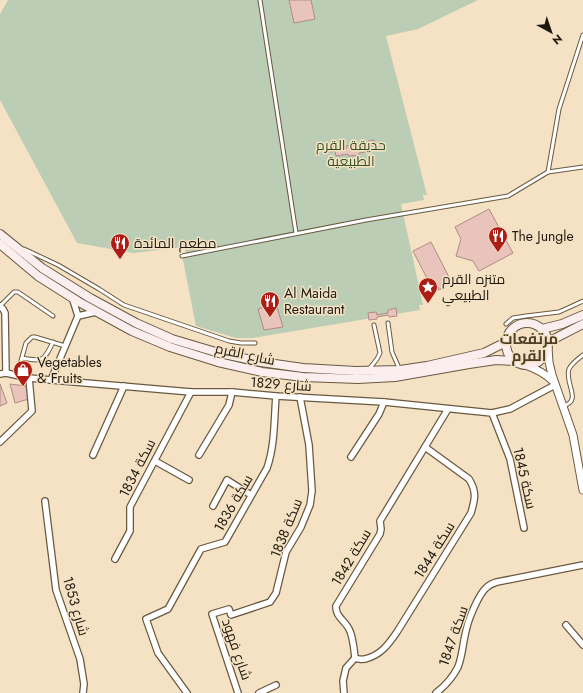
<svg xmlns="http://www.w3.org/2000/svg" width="583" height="693" font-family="Jost,Cairo,sans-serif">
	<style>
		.green { fill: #bbcdb4 }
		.building { fill: #e9c4bc; stroke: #ae8b84 }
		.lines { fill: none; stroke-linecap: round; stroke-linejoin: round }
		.service-casing { stroke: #69593f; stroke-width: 5 }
		.minor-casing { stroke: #69593f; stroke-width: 8 }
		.tertiary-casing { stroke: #69593f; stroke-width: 9 }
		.secondary-casing { stroke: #69593f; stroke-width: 10 }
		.service { stroke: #fff; stroke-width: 3 }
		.minor { stroke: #fff; stroke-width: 5.5 }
		.tertiary { stroke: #fff; stroke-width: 7 }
		.secondary { stroke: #fbeeee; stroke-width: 8 }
		.labels { text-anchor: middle; stroke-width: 3; stroke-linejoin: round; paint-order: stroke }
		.park-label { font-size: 14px; fill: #315222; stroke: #f5e2c4 }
		.poi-label { font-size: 14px; fill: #1e180d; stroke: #f5e2c4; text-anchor: start }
		.street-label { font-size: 14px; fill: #1e180d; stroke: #f5e2c4 }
		.neighbourhood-label { font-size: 15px; font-weight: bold; fill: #4d3d25; stroke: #f5e2c4 }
	</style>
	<rect width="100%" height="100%" fill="#f5e2c4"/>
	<path class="green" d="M8,0h250l24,144 -22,-144h218l-60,29 -32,7 41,159h-4l1,5 -23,4 22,101h-4l1,5 -168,28h-16l-40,-12 -14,-71 4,-1 -1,-5 31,-6 -82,10 -57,-10 -77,-143v-86z"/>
	<g class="building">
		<path d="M289,0h22l4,19 -21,4z"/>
		<path d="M374,140l1,5 -5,1 1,5 -12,2v2l-11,1v-2l-12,2 -1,-5 -5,1 -1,-6h6l1,4 11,-2 -1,-2 12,-2v3l11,-2 -1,-4z"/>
		<path d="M489,209l24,44 -34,18 -6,-10 -17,-5 5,-17 -6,-12z"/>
		<path d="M431,242l20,39 -7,3 1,3 -6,3 -1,-3 -5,3 -20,-39z"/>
		<path d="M276,304l7,23 -19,3 -6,-21z"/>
		<path d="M396,308l1,8 -8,1 -1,-2 -11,2v2l-8,1 -1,-7 8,-1 1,3 11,-2v-3z"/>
		<path d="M0,384l7,19 -7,3z"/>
		<path d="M10,384l16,2 3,13 -14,4z"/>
	</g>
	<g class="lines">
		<defs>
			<g id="service">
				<path d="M260,0l36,233"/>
				<path d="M548,172l11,-63 24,-74"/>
				<path d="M24,249l34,16 41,24 25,16 105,36 12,2h14"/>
				<path d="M182,256l184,-36 142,-24 40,-24 35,-5"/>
				<path d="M0,306l14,-14h4l35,24"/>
				<path d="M388,323l4,29 7,16"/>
				<path d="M506,324l7,-6 13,-2 33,-4 24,-11"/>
				<path d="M22,358c21,4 22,3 31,-16"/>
				<path d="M369,369l8,-10 3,-6 -6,-28"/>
				<path d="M17,375l9,-32 6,-6h3l30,9"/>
				<path d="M563,406c20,-5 1,-23 6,-37 3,-6 9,-10 14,-14"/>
			</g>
			<g id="minor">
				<path d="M0,306l3,3 2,4 1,60"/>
				<path d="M78,316l18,-4"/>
				<path d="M0,374l6,-1 23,5 22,2 140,12h41l44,4 108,6 108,11 18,-4 45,-24"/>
				<path d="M51,380l27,-64 -6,-19"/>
				<path d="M492,413l18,46 14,69"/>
				<path d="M0,442l32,-31 -3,-33"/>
				<path d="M93,455l31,-69"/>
				<path d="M199,455l30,-50 3,-13"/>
				<path d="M351,457l28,-43 5,-12"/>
				<path d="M155,461l34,19"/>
				<path d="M45,501l11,89 24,69 4,25 -1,9"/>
				<path d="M213,506l14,-26 24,15"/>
				<path d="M115,559l15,-28v-24l61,-115"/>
				<path d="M566,625l17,20"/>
				<path d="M355,658c-1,-9 -2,-22 -6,-29 -4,-8 -14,-13 -13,-23l44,-72 1,-5 -1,-8 68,-112"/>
				<path d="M355,658c4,2 6,1 10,1 16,-4 23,-14 32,-27l74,-119c4,-14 6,-21 -2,-34l-44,-32"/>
				<path d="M187,693l-29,-40 -12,-34 22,-10 33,-60 24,-7 42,-74c8,-23 7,-48 9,-72"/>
				<path d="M238,693l-26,-79 17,-5 2,6 39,-13 6,-9 10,-41 15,-25 9,-22 2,-14 -3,-46 -9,-48"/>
				<path d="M259,693l17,-8"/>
				<path d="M344,693l-1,-12 3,-13 9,-10"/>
				<path d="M436,693c9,-7 17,-16 22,-26 5,-13 5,-27 9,-40 2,-9 12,-33 19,-39 3,-3 7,-5 11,-6l86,-17"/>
			</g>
			<g id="tertiary">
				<path d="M548,348l1,14 3,13 21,60 10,55"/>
				<path d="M525,365c12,4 21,9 29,17"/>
			</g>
			<g id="secondary">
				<path d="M0,234l42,34 48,30 46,25 36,16 47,14 42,9 42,6 53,3 44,-1 27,-4 57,-13 22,-11"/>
				<path d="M0,244l38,32 41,26 53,29 38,16 48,15 44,10 41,5 55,2 37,-2 74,-13 27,-4 19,1"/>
				<circle cx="527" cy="344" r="21"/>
				<path d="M542,329l20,-5 21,-9"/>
				<path d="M548,342l35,-18"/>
			</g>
		</defs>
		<use href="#service" class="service-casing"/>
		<use href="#minor" class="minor-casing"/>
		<use href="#tertiary" class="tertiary-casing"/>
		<use href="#secondary" class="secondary-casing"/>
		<use href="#service" class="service"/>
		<use href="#minor" class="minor"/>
		<use href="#tertiary" class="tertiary"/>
		<use href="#secondary" class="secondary"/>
	</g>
	<defs>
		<symbol id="restaurant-pin" viewBox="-11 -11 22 30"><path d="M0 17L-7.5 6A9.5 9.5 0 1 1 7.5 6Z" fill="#ad1d16" stroke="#f5e2c4"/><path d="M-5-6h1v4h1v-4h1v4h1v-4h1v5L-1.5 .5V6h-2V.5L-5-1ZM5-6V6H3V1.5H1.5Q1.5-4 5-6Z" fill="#fff"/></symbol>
		<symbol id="sight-pin" viewBox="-11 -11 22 30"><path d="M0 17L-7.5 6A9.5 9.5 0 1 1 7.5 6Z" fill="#ad1d16" stroke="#f5e2c4"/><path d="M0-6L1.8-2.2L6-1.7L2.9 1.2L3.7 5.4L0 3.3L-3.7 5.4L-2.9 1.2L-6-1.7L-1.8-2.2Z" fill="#fff"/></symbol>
		<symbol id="shop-pin" viewBox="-11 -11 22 30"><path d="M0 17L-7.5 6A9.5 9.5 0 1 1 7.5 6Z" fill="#ad1d16" stroke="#f5e2c4"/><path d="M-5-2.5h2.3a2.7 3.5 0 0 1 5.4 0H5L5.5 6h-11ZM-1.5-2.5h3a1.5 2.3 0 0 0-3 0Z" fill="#fff"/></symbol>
	</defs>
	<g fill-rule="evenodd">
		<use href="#restaurant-pin" x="487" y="225" width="22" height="30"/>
		<use href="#restaurant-pin" x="109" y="232" width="22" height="30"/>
		<use href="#sight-pin" x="417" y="276" width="22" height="30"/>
		<use href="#restaurant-pin" x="259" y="290" width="22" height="30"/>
		<use href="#shop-pin" x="12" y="359" width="22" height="30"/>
	</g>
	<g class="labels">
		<g class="park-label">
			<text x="351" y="150">حديقة القرم<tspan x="351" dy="16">الطبيعية</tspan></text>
		</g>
		<g class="poi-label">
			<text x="512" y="241">The Jungle</text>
			<text x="134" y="248">مطعم المائدة</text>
			<text x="442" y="284">متنزه القرم<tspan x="442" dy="16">الطبيعي</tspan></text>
			<text x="284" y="298">Al Maida<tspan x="284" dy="16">Restaurant</tspan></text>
			<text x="37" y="367">Vegetables<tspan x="37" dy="16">&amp; Fruits</tspan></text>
		</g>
		<g class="street-label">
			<text transform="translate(245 354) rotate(12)" y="5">شارع القرم</text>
			<text transform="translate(281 384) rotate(4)" y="5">1829 شارع</text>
			<text transform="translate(137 468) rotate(-63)" y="5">سكة 1834</text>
			<text transform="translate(525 478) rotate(77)" y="5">1845 سكة</text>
			<text transform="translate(233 503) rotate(-60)" y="5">سكة 1836</text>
			<text transform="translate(286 528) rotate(-68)" y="5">1838 سكة</text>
			<text transform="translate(434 550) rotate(-58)" y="5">سكة 1844</text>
			<text transform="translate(351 557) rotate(-59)" y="5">سكة 1842</text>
			<text transform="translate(76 606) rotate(74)" y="5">شارع 1853</text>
			<text transform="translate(453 636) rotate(-71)" y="5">سكة 1847</text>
			<text transform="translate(237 649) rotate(71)" y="5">شارع فهود</text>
		</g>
		<g class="neighbourhood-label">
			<text x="529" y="344">مرتفعات<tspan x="529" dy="17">القرم</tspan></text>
		</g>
	</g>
	<g transform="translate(551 32) rotate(140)" stroke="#f5e2c4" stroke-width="3" paint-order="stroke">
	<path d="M0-3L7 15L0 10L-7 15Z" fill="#1e180d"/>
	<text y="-6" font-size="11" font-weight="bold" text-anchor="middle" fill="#1e180d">N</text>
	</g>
</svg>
